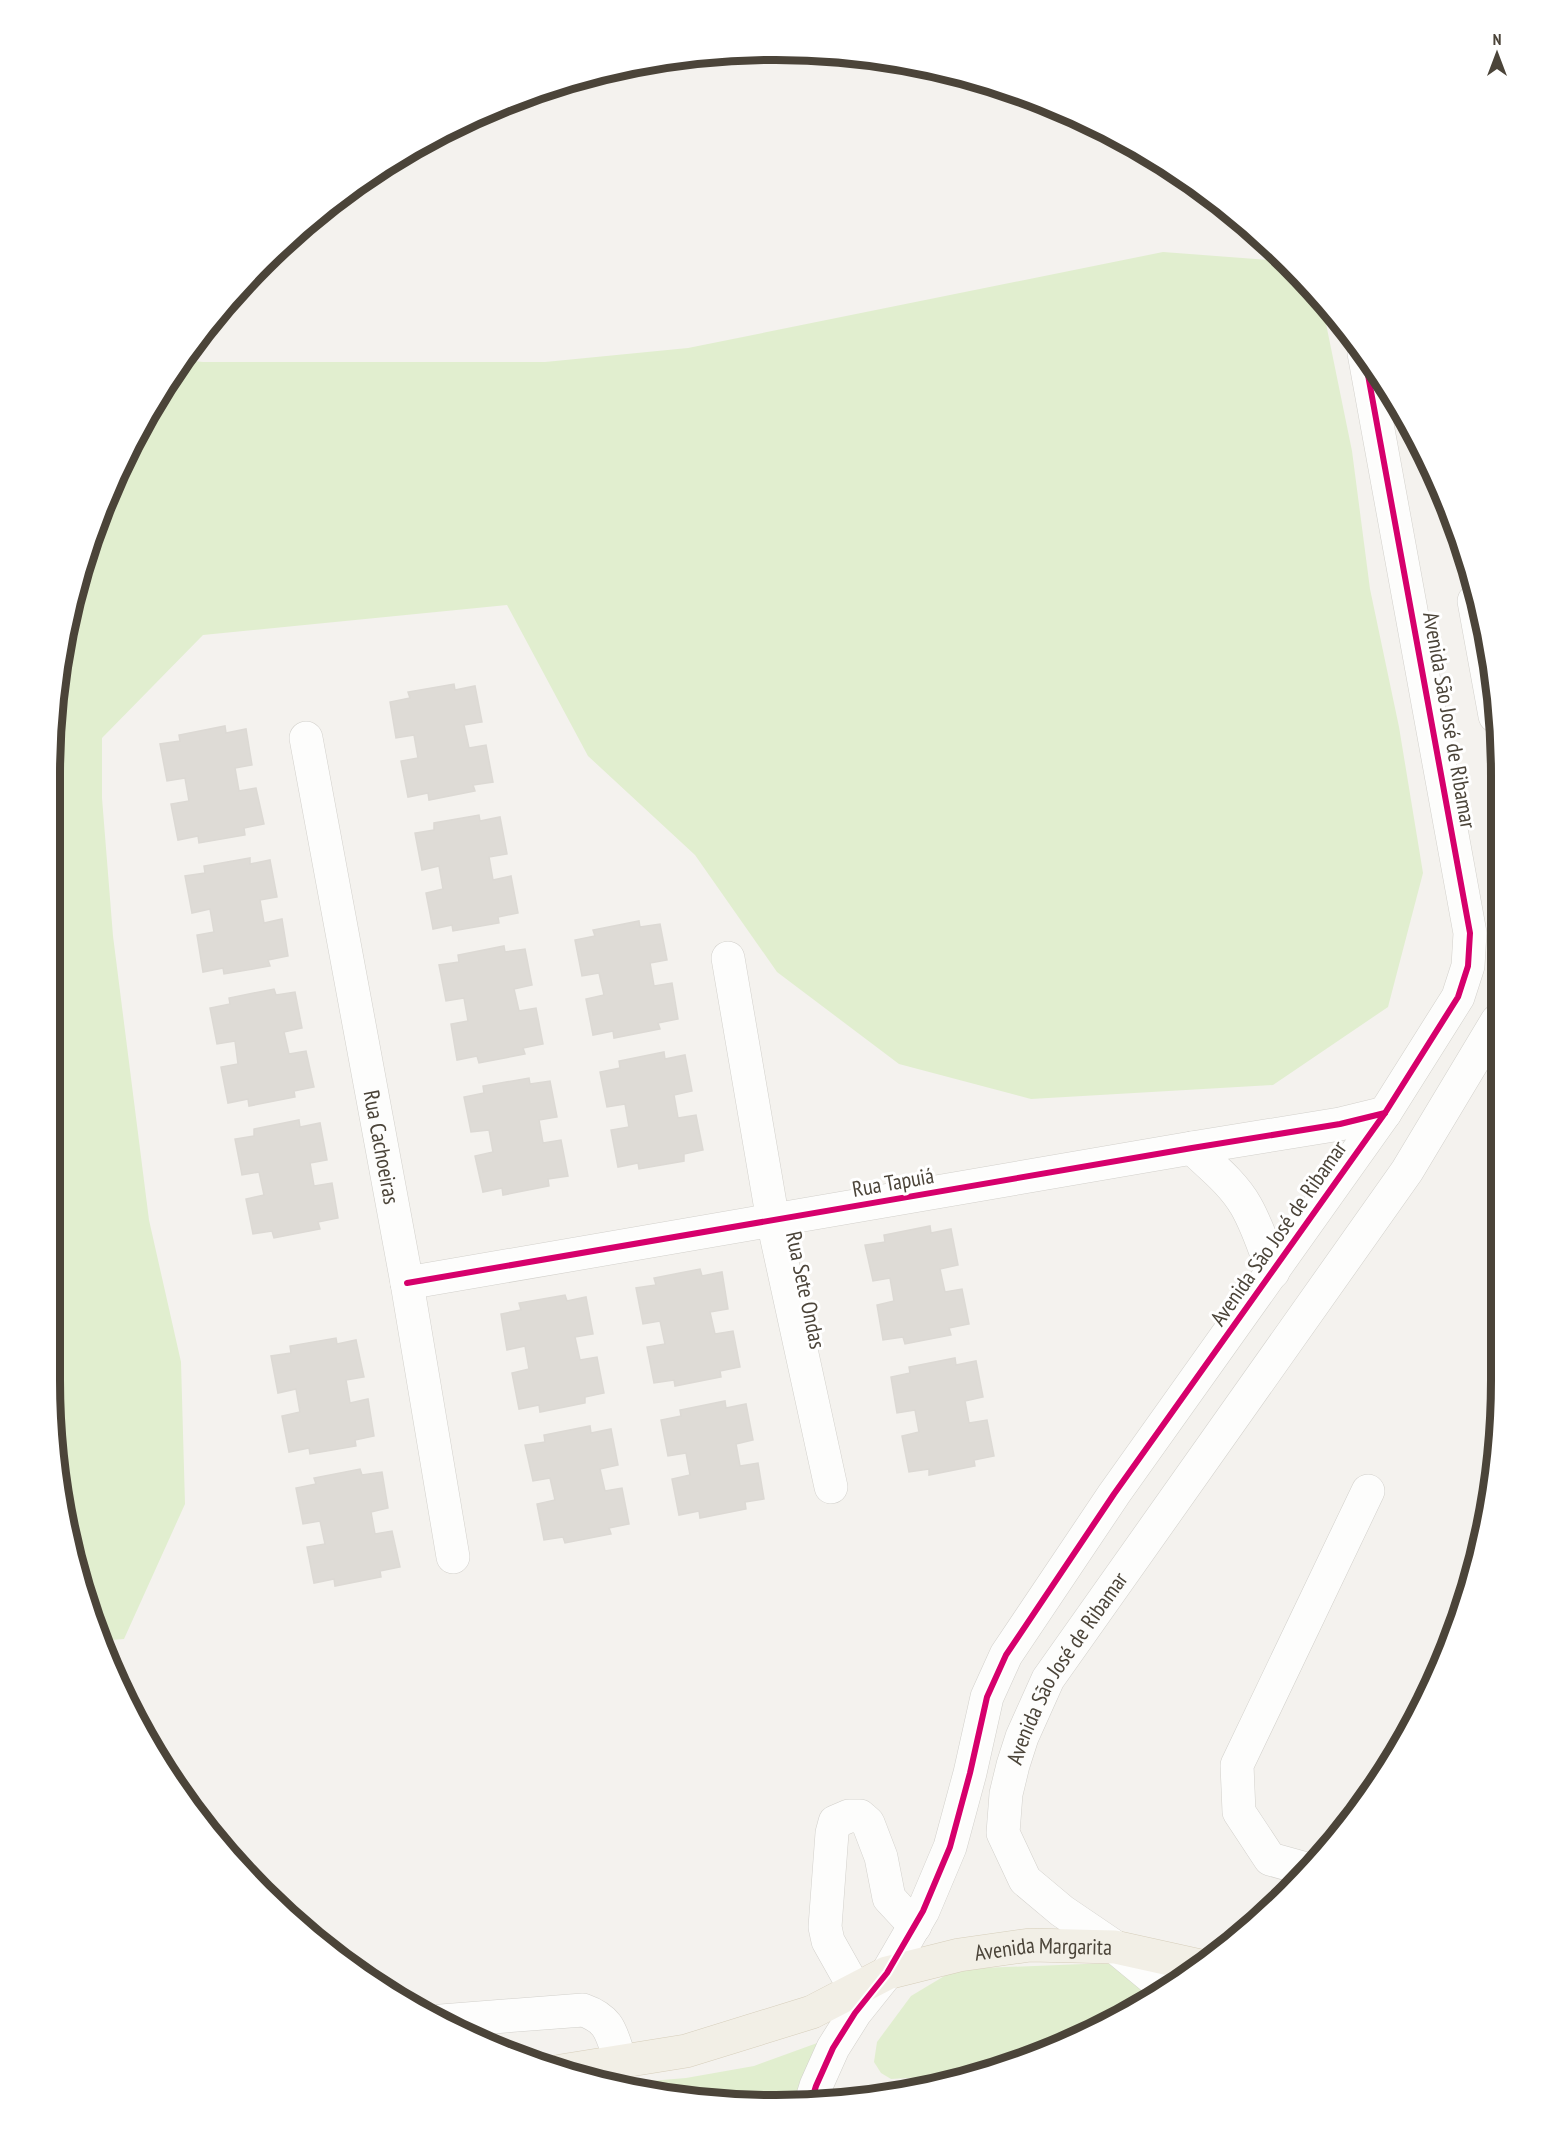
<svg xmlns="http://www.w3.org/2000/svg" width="1551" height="2155" font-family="'PT Sans Narrow',sans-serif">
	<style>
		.green { fill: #e1eecf }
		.building { fill: #dedbd6; stroke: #dcd9d4; stroke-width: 1.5 }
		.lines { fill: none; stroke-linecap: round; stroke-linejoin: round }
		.minor-casing { stroke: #d2d0cb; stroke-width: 34 }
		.major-casing { stroke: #d6cebb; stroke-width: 34 }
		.minor { stroke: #fdfdfc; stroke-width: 33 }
		.major { stroke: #f2efe6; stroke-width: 33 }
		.cycleway-casing { stroke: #fff; stroke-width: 10 }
		.cycleway { stroke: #d6006c; stroke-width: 6 }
		.labels { text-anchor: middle; stroke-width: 6; stroke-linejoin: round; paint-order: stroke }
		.street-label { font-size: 22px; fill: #4b4439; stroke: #fff }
		.rim { fill: none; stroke: #4b4439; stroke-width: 8 }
	</style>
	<rect width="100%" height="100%" fill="#f4f2ee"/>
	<g class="green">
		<path d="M1163,252l120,9 36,34 4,14 29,142 18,138 29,138 24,146 -35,134 -115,78 -242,14 -132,-35 -122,-92 -82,-117 -107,-99 -81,-151 -304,30 -101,103v60l11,138 36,284 32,142 4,142 -61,135 -25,2 -25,-73 -24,-189v-604l14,-141 41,-136 42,-86 37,-52 19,2h342l143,-14z"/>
		<path d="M1109,1963l54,29 -109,58 -92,25 -71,4 -10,-6 -7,-11 3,-20 34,-46 45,-27z"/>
		<path d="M820,2042l-24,57h-116l-66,-15 72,-6 68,-12z"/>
	</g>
	<g class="building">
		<path d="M454,684l1,6 20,-4 7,36 -18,3 5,23 17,-3 7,37 -20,3 2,6 -46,9 -1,-7 -20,4 -7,-36 17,-3 -4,-23 -18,3 -6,-36 20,-4 -2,-6z"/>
		<path d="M225,726l1,7 20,-4 6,36 -17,3 4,23 17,-3 8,36 -20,4 1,7 -46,8 -1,-7 -20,4 -7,-36 18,-3 -4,-23 -18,3 -7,-37 20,-3 -1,-6z"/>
		<path d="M479,815l1,6 20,-4 7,37 -18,3 4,23 18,-4 7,37 -20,4 1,6 -46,8 -1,-6 -19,4 -7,-36 17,-4 -4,-23 -17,4 -7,-37 19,-3v-7z"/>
		<path d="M250,858v6l20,-4 7,37 -17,3 4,23 18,-4 6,37 -20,4 2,6 -46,8 -1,-6 -20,4 -6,-37 17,-3 -4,-23 -18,4 -7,-37 20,-3 -1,-7z"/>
		<path d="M639,921l1,6 20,-3 7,36 -17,3 4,23 18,-3 6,36 -20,4 2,6 -46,9 -1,-7 -20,4 -7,-36 18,-4 -5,-22 -17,3 -7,-36 20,-4 -2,-6z"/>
		<path d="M504,946l1,6 20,-3 7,36 -18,4 5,22 17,-3 7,36 -20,4 2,6 -46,9 -2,-7 -20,4 -6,-36 17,-3 -4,-23 -18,3 -7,-36 20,-3 -1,-7z"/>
		<path d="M274,989l2,6 19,-3 7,36 -18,4 5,22 17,-3 8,36 -20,4 1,6 -46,9 -1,-7 -20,4 -7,-36 17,-3 -3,-23 -18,3 -7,-36 20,-4 -1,-6z"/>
		<path d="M664,1052l1,7 20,-4 7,36 -18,4 4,23 18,-3 7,35 -19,4v7l-45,8 -1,-6 -20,4 -7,-37 18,-3 -4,-23 -18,3 -7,-35 20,-4 -1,-7z"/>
		<path d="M529,1078l1,6 20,-3 7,36 -18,3 4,23 18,-3 7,36 -20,3 1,7 -46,9 -1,-7 -19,4 -8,-36 18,-4 -4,-22 -18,2 -7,-35 20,-4 -1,-7z"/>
		<path d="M299,1120l1,7 20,-4 7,37 -17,3 4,23 18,-3 6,35 -20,4 2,7 -46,9 -2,-7 -19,3 -7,-35 18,-4 -5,-23 -17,3 -7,-36 19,-3v-7z"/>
		<path d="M930,1226l1,7 20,-4 7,36 -18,4 5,23 17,-3 7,35 -20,4 2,7 -46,9 -2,-7 -20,3 -6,-35 17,-4 -4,-23 -17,3 -8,-36 20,-3 -1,-7z"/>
		<path d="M700,1269l2,7 20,-4 6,37 -18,3 5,22 18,-3 7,36 -20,4 1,6 -46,9 -1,-6 -20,3 -7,-36 18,-3 -5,-23 -17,3 -7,-36 20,-3 -2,-7z"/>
		<path d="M565,1295l2,6 19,-4 7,37 -18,3 5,23 17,-3 7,36 -19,4v6l-45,9 -1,-7 -20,4 -7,-36 17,-4 -4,-23 -18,4 -6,-36 20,-4 -2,-7z"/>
		<path d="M336,1338l1,6 19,-4 8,37 -18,3 4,23 18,-4 6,37 -19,4 1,6 -46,8 -1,-6 -20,4 -7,-36 18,-4 -4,-23 -18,4 -7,-37 20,-3 -1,-7z"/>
		<path d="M955,1358l1,7 20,-4 7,36 -18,4 4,22 18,-3 7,36 -20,4 1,6 -46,9v-6l-20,3 -7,-36 17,-4 -4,-22 -18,3 -6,-36 19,-4 -1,-6z"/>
		<path d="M725,1401l1,7 20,-4 7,36 -17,4 4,22 18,-3 6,36 -19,3 1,7 -46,9 -1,-7 -20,4 -7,-36 18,-4 -4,-22 -18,3 -7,-36 20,-4 -1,-6z"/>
		<path d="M590,1426l1,7 20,-4 7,36 -18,4 5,22 17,-3 7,36 -20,4 2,6 -46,9 -2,-6 -19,3 -7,-36 18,-4 -5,-22 -17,3 -8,-36 20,-3 -1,-7z"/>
		<path d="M360,1469l2,6 20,-3 6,36 -17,4 4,22 17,-3 8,36 -20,4 1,6 -46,9 -1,-7 -20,4 -7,-36 18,-3 -5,-23 -17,3 -7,-36 20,-4 -2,-6z"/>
	</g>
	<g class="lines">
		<defs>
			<g id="minor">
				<path d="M1474,601l21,115"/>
				<path id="s1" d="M306,738l101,545 46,274"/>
				<path d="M728,958l45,263 58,266"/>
				<path d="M1192,1148c19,18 41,35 54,58 12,21 19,44 27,66"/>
				<path d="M407,1283l785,-135 148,-24 45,-11"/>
				<path d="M1306,1869l-36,-10 -31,-47 -2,-47 131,-274"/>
				<path d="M855,1989l-27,-48 -3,-14 7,-94 3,-11 14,-6h11l8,7 13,34 8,41 26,28"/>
				<path id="s2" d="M1167,1990l-52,-43 -53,-36 -37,-31 -22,-47 3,-39 7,-29 9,-28 26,-58 359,-508 90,-150"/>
				<path d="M441,2021l142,-11c29,10 28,25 38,52"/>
				<path d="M812,2099l4,-13 17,-38 22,-35 32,-40 36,-62 27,-64 20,-74 17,-76 19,-42 108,-161 271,-381 73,-116 10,-31 2,-33 -106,-580"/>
			</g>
			<g id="major">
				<path id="s3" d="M561,2071l125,-20 126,-39 75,-39 72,-18 71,-10 85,2 86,19"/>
			</g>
		</defs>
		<use href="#minor" class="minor-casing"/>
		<use href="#major" class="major-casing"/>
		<use href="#minor" class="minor"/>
		<use href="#major" class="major"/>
		<defs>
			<g id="cycleway">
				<path d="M407,1283l785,-135 148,-24 45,-11"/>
				<path d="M812,2099l4,-13 17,-38 22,-35 32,-40 36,-62 27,-64 20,-74 17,-76 19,-42 108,-161 271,-381 73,-116 10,-31 2,-33 -106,-580"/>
			</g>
		</defs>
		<use href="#cycleway" class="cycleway-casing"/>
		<use href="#cycleway" class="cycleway"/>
	</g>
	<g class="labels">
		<g class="street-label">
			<text transform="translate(1450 720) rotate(80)" y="8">Avenida São José de Ribamar</text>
			<text dy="8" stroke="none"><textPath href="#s1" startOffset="416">Rua Cachoeiras</textPath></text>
			<text transform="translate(893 1182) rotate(-10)" y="8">Rua Tapuiá</text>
			<text transform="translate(1278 1233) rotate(-55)" y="8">Avenida São José de Ribamar</text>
			<text transform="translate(806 1290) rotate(78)" y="8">Rua Sete Ondas</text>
			<text dy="8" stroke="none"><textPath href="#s2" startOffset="412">Avenida São José de Ribamar</textPath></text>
			<text dy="8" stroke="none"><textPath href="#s3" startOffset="502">Avenida Margarita</textPath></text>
		</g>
	</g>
	<path d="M0 0H1551V2155H0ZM775 60H776A715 715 0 0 1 1491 775V1380A715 715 0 0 1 776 2095H775A715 715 0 0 1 60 1380V775A715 715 0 0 1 775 60Z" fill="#fff" fill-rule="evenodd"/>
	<path class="rim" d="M775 60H776A715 715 0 0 1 1491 775V1380A715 715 0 0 1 776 2095H775A715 715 0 0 1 60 1380V775A715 715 0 0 1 775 60Z"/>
	<g transform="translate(1497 54)" stroke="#ffffff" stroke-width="4.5" paint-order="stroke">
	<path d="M0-4.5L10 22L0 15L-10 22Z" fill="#4b4439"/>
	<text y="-9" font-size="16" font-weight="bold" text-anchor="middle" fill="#4b4439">N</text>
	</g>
</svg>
